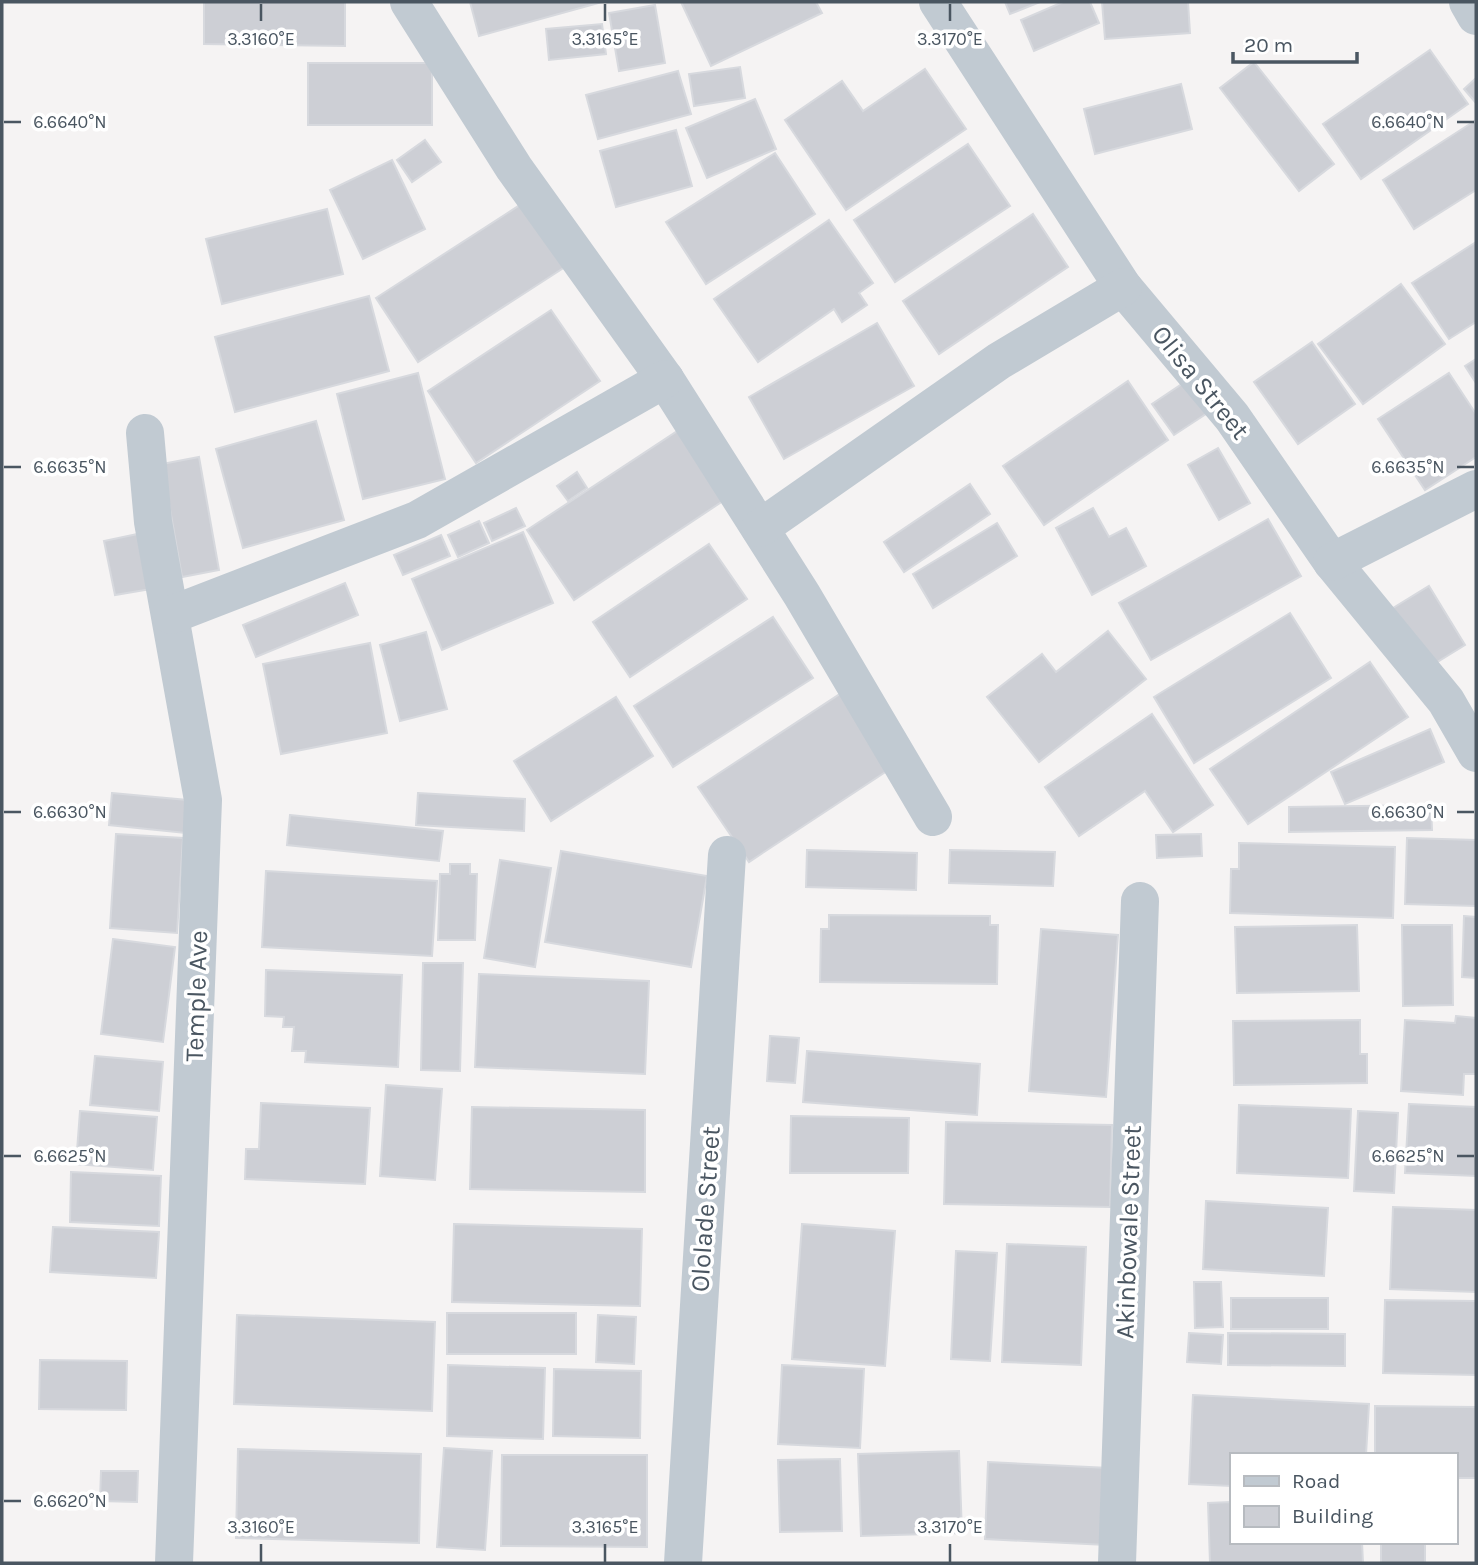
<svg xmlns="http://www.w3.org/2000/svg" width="1478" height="1565" font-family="Karla,sans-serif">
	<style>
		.building { fill: #cdcfd5; stroke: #d7d9de; stroke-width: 2 }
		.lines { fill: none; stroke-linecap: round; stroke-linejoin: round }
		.street { stroke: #c1cad2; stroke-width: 38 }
		.ticks { fill: none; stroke: #4a5661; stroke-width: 2.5 }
		.labels { text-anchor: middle; stroke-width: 7; stroke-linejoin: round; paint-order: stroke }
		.street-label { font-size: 26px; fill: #4a5661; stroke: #fff }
		.ticks-label { font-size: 18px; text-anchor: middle; fill: #4a5661; stroke: #fff; stroke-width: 7; stroke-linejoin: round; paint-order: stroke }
	</style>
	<rect width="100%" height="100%" fill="#f5f3f3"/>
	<g class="building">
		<path d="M204,2h141v44l-141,-2z"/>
		<path d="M470,2h132l-123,34z"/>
		<path d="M681,2h135l6,11 -111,53z"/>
		<path d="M1005,2h35l-30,12z"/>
		<path d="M1063,2h27l9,21 -65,28 -13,-31z"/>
		<path d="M1102,2h86l2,31 -85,6z"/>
		<path d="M655,5l10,58 -46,8 -10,-58z"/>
		<path d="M602,24l4,30 -57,6 -3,-31z"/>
		<path d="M1430,50l38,54 -107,75 -38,-55z"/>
		<path d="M1254,62l80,102 -35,27 -79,-103z"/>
		<rect x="308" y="63" width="124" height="62"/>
		<path d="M740,67l5,31 -51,8 -5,-32z"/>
		<path d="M925,69l41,60 -120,81 -61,-90 57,-39 21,30z"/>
		<path d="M678,71l13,43 -93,25 -12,-44z"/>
		<path d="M1476,78v25l-12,-14z"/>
		<path d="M1181,84l11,45 -97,25 -11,-45z"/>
		<path d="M755,99l21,50 -69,29 -21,-50z"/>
		<path d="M1476,120v70l-62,39 -31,-49z"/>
		<path d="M676,130l16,56 -76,21 -16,-56z"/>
		<path d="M425,140l16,22 -29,20 -15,-22z"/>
		<path d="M968,144l42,62 -115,76 -41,-62z"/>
		<path d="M775,153l40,61 -109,70 -40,-62z"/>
		<path d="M392,160l33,69 -62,30 -33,-69z"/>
		<path d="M523,203l42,64 -147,95 -42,-64z"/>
		<path d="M327,209l16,65 -121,30 -16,-65z"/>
		<path d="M1033,214l35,53 -129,87 -36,-53z"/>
		<path d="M829,220l44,63 -14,10 8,12 -25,17 -8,-13 -76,53 -44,-63z"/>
		<path d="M1476,242v80l-27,17 -37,-56z"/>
		<path d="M1401,284l44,60 -82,60 -45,-60z"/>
		<path d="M369,296l20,75 -154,41 -20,-75z"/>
		<path d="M551,310l49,71 -124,82 -48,-72z"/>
		<path d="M877,323l37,63 -130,73 -35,-62z"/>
		<path d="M1312,342l43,62 -57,40 -44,-62z"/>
		<path d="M1476,359v24l-11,-17z"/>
		<path d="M418,373l27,106 -82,20 -26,-105z"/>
		<path d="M1449,373l27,41v43l-51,33 -47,-71z"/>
		<path d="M1188,380l21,32 -35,23 -22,-31z"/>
		<path d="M1128,381l40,59 -124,85 -41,-59z"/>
		<path d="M316,421l28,99 -101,28 -27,-99z"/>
		<path d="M682,428l47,69 -155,103 -47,-70z"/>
		<path d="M1218,448l32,55 -31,17 -31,-55z"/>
		<path d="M199,457l20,113 -37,7 -20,-113z"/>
		<path d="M577,472l10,16 -19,13 -11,-15z"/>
		<path d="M970,484l20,30 -86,58 -20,-30z"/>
		<path d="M516,508l9,18 -33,15 -8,-18z"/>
		<path d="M1093,508l16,29 17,-9 20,38 -54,29 -36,-67z"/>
		<path d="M1268,519l33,57 -150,84 -32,-57z"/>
		<path d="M479,521l10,22 -31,14 -10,-22z"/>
		<path d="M997,523l20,33 -84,52 -20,-34z"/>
		<path d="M147,532l10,56 -42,7 -11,-54z"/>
		<path d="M523,532l30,71 -111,47 -30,-71z"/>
		<path d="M441,535l9,21 -47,19 -9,-20z"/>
		<path d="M709,544l38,55 -117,78 -37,-55z"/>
		<path d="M345,583l13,32 -102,42 -13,-32z"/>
		<path d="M1429,586l36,59 -36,22 -36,-59z"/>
		<path d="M1290,613l41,65 -137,85 -40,-66z"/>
		<path d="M773,617l40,61 -140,89 -39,-61z"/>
		<path d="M1108,631l38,48 -107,83 -52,-65 55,-43 14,18z"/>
		<path d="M426,632l21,77 -47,12 -20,-76z"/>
		<path d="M370,643l17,90 -106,21 -18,-90z"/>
		<path d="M1370,662l38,55 -160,107 -38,-55z"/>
		<path d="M846,690l50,75 -147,97 -51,-75z"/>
		<path d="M616,697l37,59 -102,65 -37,-60z"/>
		<path d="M1152,714l61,91 -40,27 -28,-41 -66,45 -34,-49z"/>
		<path d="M1430,729l14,33 -99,42 -14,-32z"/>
		<path d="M112,793l86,8 -3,33 -86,-9z"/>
		<path d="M418,793l107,6 -1,32 -108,-6z"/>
		<path d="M1431,805l1,25 -143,2v-25z"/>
		<path d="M290,815l153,16 -4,30 -152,-16z"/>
		<path d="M116,834l67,4 -6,95 -67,-5z"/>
		<path d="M1201,834l1,22 -45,2 -1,-23z"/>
		<path d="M1407,838l69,2v66l-71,-2z"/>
		<path d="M1239,843l156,4 -2,71 -163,-5 1,-44h8z"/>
		<path d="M807,850l110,3 -1,37 -110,-3z"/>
		<path d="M950,850l105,2 -2,34 -104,-3z"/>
		<path d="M561,851l146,25 -16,91 -146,-25z"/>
		<path d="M500,860l51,8 -16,99 -51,-9z"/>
		<path d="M450,864h20v10h7l-2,66h-37l2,-66h10z"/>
		<path d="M266,871l171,10 -5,75 -170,-9z"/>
		<path d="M829,915l161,1v9h8l-1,59 -177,-2 1,-53h8z"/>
		<path d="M1464,916l12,1v61l-14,-1z"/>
		<path d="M1357,925l2,66 -122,2 -2,-66z"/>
		<path d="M1402,925h50l1,80 -50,1z"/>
		<path d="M1041,929l77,6 -12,162 -77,-6z"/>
		<path d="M113,939l62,8 -12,95 -62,-8z"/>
		<path d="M423,963h40l-3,108 -39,-1z"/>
		<path d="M266,970l136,5 -4,92 -93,-5 1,-11h-14l2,-24h-11l1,-10 -19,-1z"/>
		<path d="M479,974l170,7 -4,93 -170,-7z"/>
		<path d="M1456,1016l20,2v56h-12l-1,21 -62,-4 4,-71 50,3z"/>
		<path d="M1360,1020v34h7v29l-133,2 -1,-64z"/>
		<path d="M770,1036l29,2 -4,45 -28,-2z"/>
		<path d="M807,1051l173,13 -3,51 -174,-13z"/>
		<path d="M95,1056l68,6 -4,49 -69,-6z"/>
		<path d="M386,1085l56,4 -7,91 -55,-4z"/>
		<path d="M261,1103l109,5 -5,76 -120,-5 1,-30h13z"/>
		<path d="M1409,1104l67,3v69l-71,-3z"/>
		<path d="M1239,1105l112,4 -3,69 -111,-5z"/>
		<path d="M472,1107l173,3v82l-175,-3z"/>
		<path d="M80,1111l77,6 -4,53 -77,-6z"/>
		<path d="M1358,1111l40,2 -4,80 -40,-2z"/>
		<path d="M791,1116l118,2 -1,55h-118z"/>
		<path d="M946,1122l166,3 -2,82 -166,-3z"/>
		<path d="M71,1172l90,4 -2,50 -89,-4z"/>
		<path d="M1206,1201l122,7 -4,68 -121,-7z"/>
		<path d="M1393,1207l83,3v82l-86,-3z"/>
		<path d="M454,1224l188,5 -2,77 -188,-4z"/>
		<path d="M802,1224l93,7 -10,135 -93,-7z"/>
		<path d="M53,1227l106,5 -3,46 -106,-6z"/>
		<path d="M1007,1244l79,3 -5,118 -79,-3z"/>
		<path d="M956,1251l41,2 -7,108 -39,-2z"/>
		<path d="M1194,1282h27l2,45 -28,1z"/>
		<rect x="1231" y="1298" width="97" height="31"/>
		<path d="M1385,1300l91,1v74l-93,-2z"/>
		<rect x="447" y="1313" width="129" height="41"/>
		<path d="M237,1315l198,7 -3,89 -198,-7z"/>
		<path d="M598,1315l38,2 -2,47 -38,-2z"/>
		<path d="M1189,1333l34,2 -2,29 -34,-2z"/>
		<path d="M1228,1333l117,1v32l-117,-1z"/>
		<path d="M40,1360l87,1 -1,49 -87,-1z"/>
		<path d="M448,1365l97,3 -2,71 -96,-3z"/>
		<path d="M782,1365l82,4 -4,79 -82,-4z"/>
		<path d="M554,1369l87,2 -1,67 -87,-2z"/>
		<path d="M1193,1395l176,9 -3,51h-135v31l-42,-2z"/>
		<path d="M1375,1406l101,1v71h-21v-23h-80z"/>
		<path d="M444,1448l48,3 -7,99 -48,-3z"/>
		<path d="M238,1449l183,5 -2,89 -183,-5z"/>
		<path d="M959,1451l3,82 -101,3 -3,-82z"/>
		<path d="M502,1455h145v92l-146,-1z"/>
		<path d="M840,1459l2,72 -62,1 -2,-72z"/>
		<path d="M988,1462l121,6 -3,77 -121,-6z"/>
		<path d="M101,1471h37l-1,31 -37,-1z"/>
		<path d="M1231,1502v40h131l1,21h-153l-2,-60z"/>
		<rect x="1381" y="1542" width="44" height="21"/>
	</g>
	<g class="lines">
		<g class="street">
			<path d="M409,2l105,166 151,211 137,216 131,222"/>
			<path d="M938,2l185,285 109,130 100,145 114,139 30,52"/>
			<path d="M1468,2l8,14"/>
			<path d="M145,433l8,89 50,278 -29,763"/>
			<path d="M760,528l239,-167 124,-74"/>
			<path d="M1332,562l144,-73"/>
			<path d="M171,615l246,-95 248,-141"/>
			<path d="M683,1563l44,-708"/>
			<path d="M1117,1563l23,-662"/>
		</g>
	</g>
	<path class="ticks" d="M261,4v17M605,4v17M950,4v17M4,122h17M1457,122h17M4,467h17M1457,467h17M4,812h17M1457,812h17M4,1156h17M1457,1156h17M4,1501h17M261,1544v18M605,1544v18M950,1544v18"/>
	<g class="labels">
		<g class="street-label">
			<text transform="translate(1201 382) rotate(51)" y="9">Olisa Street</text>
			<text transform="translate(196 996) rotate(-88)" y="9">Temple Ave</text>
			<text transform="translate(705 1209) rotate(-86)" y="9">Ololade Street</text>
			<text transform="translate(1128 1232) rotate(-88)" y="9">Akinbowale Street</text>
		</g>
	</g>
	<g class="ticks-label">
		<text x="261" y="45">3.3160°E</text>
		<text x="605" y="45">3.3165°E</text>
		<text x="950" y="45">3.3170°E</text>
		<text x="70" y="128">6.6640°N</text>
		<text x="1408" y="128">6.6640°N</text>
		<text x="70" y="473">6.6635°N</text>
		<text x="1408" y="473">6.6635°N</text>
		<text x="70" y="818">6.6630°N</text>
		<text x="1408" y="818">6.6630°N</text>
		<text x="70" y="1162">6.6625°N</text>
		<text x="1408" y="1162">6.6625°N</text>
		<text x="70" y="1507">6.6620°N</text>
		<text x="261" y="1533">3.3160°E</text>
		<text x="605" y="1533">3.3165°E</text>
		<text x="950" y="1533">3.3170°E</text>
	</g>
	<rect width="1478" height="1565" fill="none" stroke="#4a5661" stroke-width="7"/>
	<rect x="1230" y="1453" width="228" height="91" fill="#ffffff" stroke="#b7bbc0" stroke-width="2"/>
	<rect x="1244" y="1476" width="35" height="10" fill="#c1cad2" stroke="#b7bbc0" stroke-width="2"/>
	<text x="1292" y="1488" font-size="21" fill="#4a5661">Road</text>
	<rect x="1244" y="1506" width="35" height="21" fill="#cdcfd5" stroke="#b7bbc0" stroke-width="2"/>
	<text x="1292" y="1523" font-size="21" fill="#4a5661">Building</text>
	<path d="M1233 52v10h124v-10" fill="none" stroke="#4a5661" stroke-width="3.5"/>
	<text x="1244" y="52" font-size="21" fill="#4a5661" stroke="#ffffff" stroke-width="5" paint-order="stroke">20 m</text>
</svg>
